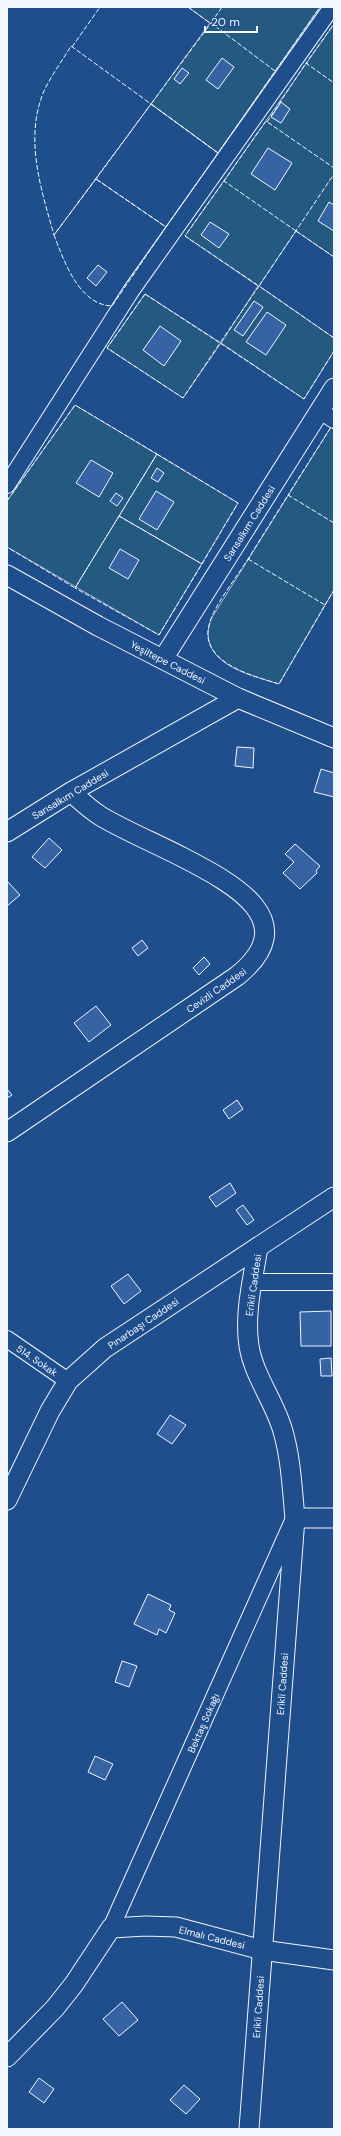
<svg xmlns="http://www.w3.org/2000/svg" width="341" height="2136" font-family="'DM Sans',sans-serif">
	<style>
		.green { fill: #245a82; stroke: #a8bbd7 }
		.building { fill: #3563a3; stroke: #f2f6ff }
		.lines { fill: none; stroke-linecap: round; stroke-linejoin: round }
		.minor-casing { stroke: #f2f6ff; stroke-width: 18 }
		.tertiary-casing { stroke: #f2f6ff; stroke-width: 21 }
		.minor { stroke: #1f4e8c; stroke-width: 16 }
		.tertiary { stroke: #1f4e8c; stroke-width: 19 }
		.fence { stroke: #f2f6ff; stroke-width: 1; stroke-dasharray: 5 2; stroke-linecap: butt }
		.labels { text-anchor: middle; stroke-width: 3; stroke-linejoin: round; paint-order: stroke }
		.street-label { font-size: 10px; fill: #f2f6ff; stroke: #1f4e8c }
	</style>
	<rect width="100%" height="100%" fill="#1f4e8c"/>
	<g class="green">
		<path d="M188,7h132l-102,146 -67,-49 59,-81z"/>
		<path d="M334,24v233l-38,-26 -37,55 75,52v13l-30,48 -83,-56 -38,55 -76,-50 38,-54 76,49 37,-57 -73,-50z"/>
		<path d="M75,405l163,98 -79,132 -152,-88v-46z"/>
		<path d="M331,427l3,2v161l-55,94c-25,-8 -70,-17 -71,-50 0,-5 2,-11 3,-15z"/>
	</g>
	<g class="building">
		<path d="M222,58l12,9 -16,22 -12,-9z"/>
		<path d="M182,68l7,5 -9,11 -6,-5z"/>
		<path d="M281,102l9,7 -9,14 -10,-6z"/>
		<path d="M268,148l24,15 -17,27 -24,-16z"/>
		<path d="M329,202l5,3v26l-16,-10z"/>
		<path d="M210,222l19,12 -10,14 -18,-13z"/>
		<path d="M98,265l9,7 -11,14 -9,-8z"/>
		<path d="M254,301l9,6 -20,29 -9,-6z"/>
		<path d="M267,312l19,13 -20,30 -20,-13z"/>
		<path d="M160,326l21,15 -17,25 -21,-16z"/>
		<path d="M91,460l22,13 -14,24 -23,-14z"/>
		<path d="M157,468l7,5 -6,9 -7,-4z"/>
		<path d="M156,491l18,11 -17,28 -18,-11z"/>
		<path d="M116,493l7,5 -6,8 -7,-5z"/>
		<path d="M120,549l19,11 -11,19 -19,-11z"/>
		<path d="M237,747l17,1 -1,20 -18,-2z"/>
		<path d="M321,769l13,4v24l-20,-5z"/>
		<path d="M49,838l13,12 -17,18 -13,-11z"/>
		<path d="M295,844l25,22 -4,5 1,2 -17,16 -17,-16 11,-11 -9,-8z"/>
		<path d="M7,881l13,14 -13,11z"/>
		<path d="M142,940l6,8 -10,8 -6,-8z"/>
		<path d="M204,957l6,7 -11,11 -6,-7z"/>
		<path d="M96,1006l15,19 -22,17 -15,-19z"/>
		<path d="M7,1089l5,6 -5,3z"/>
		<path d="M237,1100l6,9 -14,10 -6,-9z"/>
		<path d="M230,1183l6,10 -20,14 -7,-10z"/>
		<path d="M243,1205l11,15 -7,5 -11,-15z"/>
		<path d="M128,1274l13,17 -17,13 -13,-18z"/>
		<path d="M331,1311v35h-30l-1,-34z"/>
		<path d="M331,1358l1,18h-11l-1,-17z"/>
		<path d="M170,1415l16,10 -14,19 -15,-10z"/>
		<path d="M148,1594l23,11 -2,5 6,3 -9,20 -7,-4 -2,6 -23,-11z"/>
		<path d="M122,1661l15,5 -8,21 -14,-5z"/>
		<path d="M95,1756l18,8 -8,16 -17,-8z"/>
		<path d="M122,2002l16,18 -19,16 -16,-17z"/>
		<path d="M39,2078l15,11 -10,14 -15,-11z"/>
		<path d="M184,2085l16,14 -14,15 -16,-14z"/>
	</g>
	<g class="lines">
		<defs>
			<g id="minor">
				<path d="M320,411l14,9"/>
				<path d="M7,485l124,-194 201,-284"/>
				<path d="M252,1282h82"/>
				<path d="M7,1339l61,42"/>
				<path d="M111,1928l181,-405"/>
			</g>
			<g id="tertiary">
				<path d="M7,575l91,51 140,72 96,40"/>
				<path d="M163,659l171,-271"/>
				<path d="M7,832l64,-40 167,-94"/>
				<path d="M7,1132l230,-156c68,-55 -5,-93 -53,-118 -27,-14 -56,-26 -82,-41 -12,-7 -21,-16 -31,-25"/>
				<path d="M7,1500l43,-89 18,-30 37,-33 229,-151"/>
				<path d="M295,1518h39"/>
				<path d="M7,2057l48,-49 19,-24 37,-56 35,-2 30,1 86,23 72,10"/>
				<path d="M249,2129l46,-611c-3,-30 -4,-61 -13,-90 -9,-29 -28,-52 -33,-82 -5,-33 4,-67 9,-99"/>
			</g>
		</defs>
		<use href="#minor" class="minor-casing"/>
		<use href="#tertiary" class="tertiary-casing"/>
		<use href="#minor" class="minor"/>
		<use href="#tertiary" class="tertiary"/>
		<g class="fence">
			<path d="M188,7l22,16"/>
			<path d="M211,23l11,-16"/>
			<path d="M71,46l80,58 -97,131c-13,-46 -30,-97 -10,-144 7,-15 18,-30 27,-45z"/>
			<path d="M72,47l28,-40"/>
			<path d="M308,64l-2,-1 28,-39"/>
			<path d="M275,71l-64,-48 -60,81 67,49 102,-146"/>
			<path d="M151,104l67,49 -52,74 -70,-48z"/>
			<path d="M267,122l39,-59 28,20"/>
			<path d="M96,179l70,48 -54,79c-33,-1 -48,-45 -58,-71z"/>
			<path d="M225,182l-1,-1 42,-60 68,47"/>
			<path d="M296,231l-72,-50 -39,55 74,50 75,-112"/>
			<path d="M296,231l38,26"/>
			<path d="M145,294l75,49 -37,55 -76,-50z"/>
			<path d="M334,338l-75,-52 -39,57 84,56 30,-48"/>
			<path d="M157,454l81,49 -36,61 -83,-48z"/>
			<path d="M290,496l-2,-1 43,-68 3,2"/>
			<path d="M7,501l68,-96 82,49 -82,134 -68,-41"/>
			<path d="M119,516l83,48 -43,71 -84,-47z"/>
			<path d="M248,559l77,46 -46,79c-29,-9 -85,-23 -68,-65 6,-17 27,-44 37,-60z"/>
			<path d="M250,559h-2l40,-64 46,28"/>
			<path d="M325,605l9,-15"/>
		</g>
	</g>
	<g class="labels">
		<g class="street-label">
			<text transform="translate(249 523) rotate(-58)" y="4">Sarısalkım Caddesi</text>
			<text transform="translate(168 662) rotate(27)" y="4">Yeşiltepe Caddesi</text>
			<text transform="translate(70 794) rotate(-31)" y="4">Sarısalkım Caddesi</text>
			<text transform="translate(216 990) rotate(-35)" y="4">Cevizli Caddesi</text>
			<text transform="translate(253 1285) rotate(-82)" y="4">Erikli Caddesi</text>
			<text transform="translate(143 1323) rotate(-34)" y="4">Pınarbaşı Caddesi</text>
			<text transform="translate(37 1360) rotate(34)" y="4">514. Sokak</text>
			<text transform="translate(282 1684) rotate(-86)" y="4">Erikli Caddesi</text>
			<text transform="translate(203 1723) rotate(-66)" y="4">Bektaş Sokağı</text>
			<text transform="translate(212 1937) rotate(14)" y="4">Elmalı Caddesi</text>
			<text transform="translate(258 2007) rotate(-86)" y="4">Erikli Caddesi</text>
		</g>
	</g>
	<rect width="341" height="2136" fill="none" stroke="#f2f6ff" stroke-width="16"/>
	<path d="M205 26v6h52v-6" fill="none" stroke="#f2f6ff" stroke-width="2"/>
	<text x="211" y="26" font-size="12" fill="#f2f6ff" stroke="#1f4e8c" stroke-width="3" paint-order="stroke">20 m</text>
</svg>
